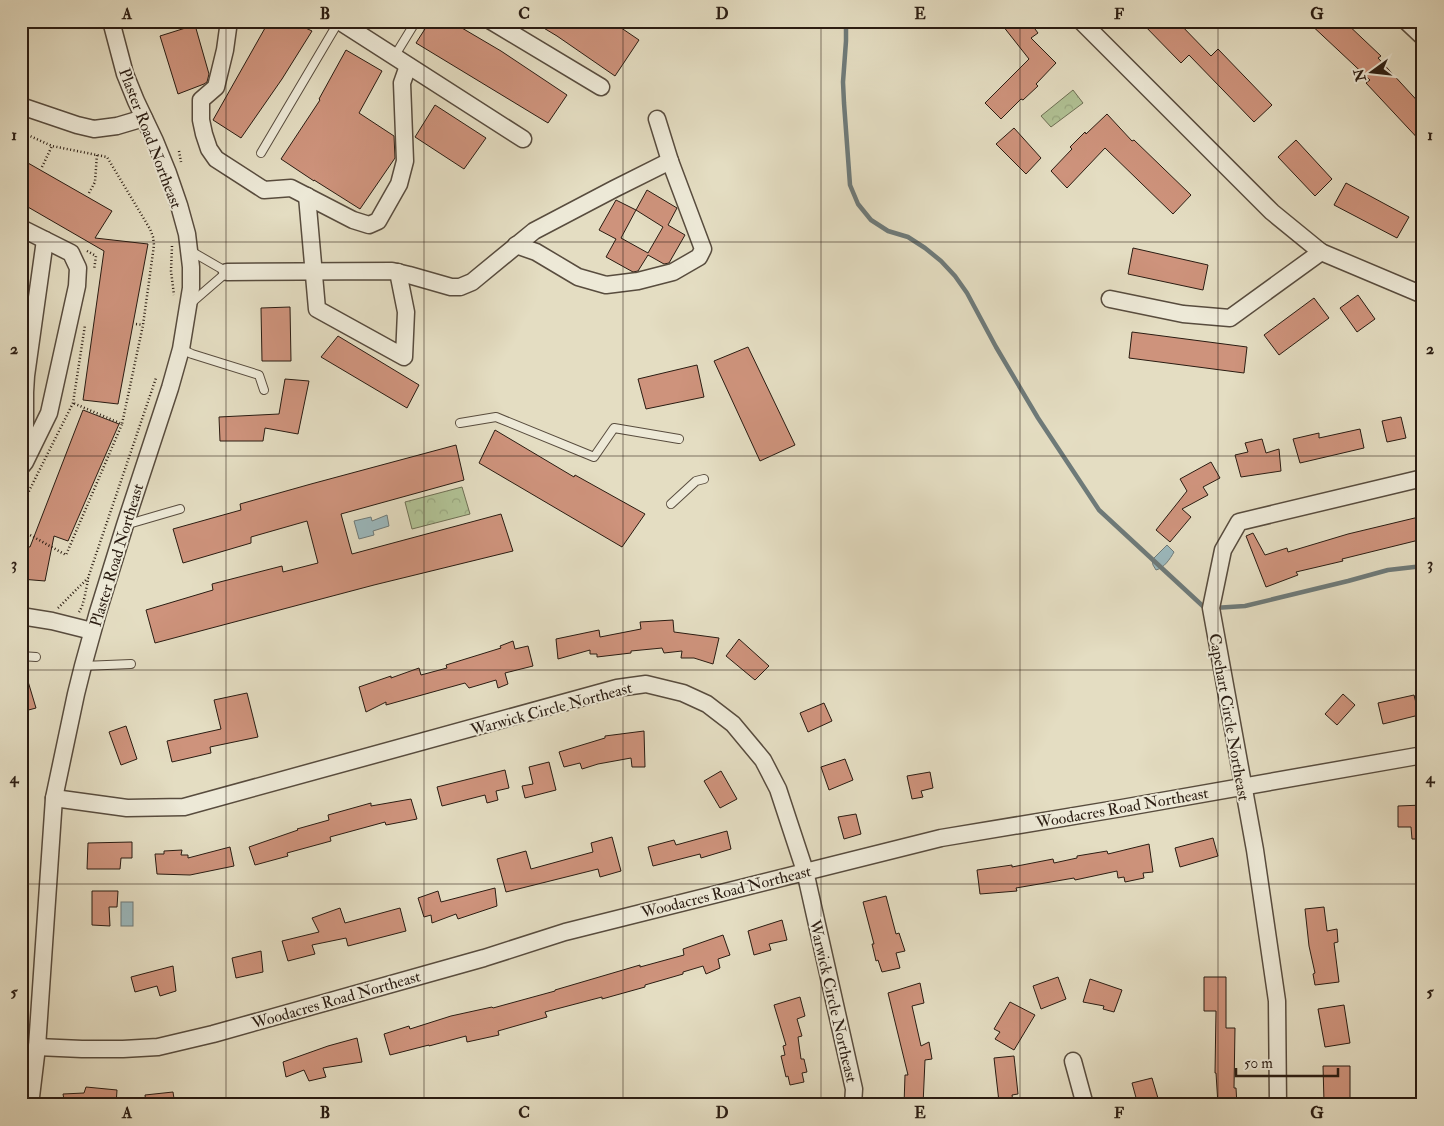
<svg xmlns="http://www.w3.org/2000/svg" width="1444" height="1126" font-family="'IM FELL Double Pica',serif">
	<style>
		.park { fill: url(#park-crowns); stroke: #6e6f54 }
		.water { fill: #9bb9be; stroke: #6e7a79 }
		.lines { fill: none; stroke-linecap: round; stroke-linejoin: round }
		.stream { stroke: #6e7a79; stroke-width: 4.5 }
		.building { fill: #ce937c; stroke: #2a1c12; fill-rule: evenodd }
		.service-casing { stroke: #584c3e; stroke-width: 10 }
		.minor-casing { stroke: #584c3e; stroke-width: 19 }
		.path { stroke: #2a1c12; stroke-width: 2.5; stroke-dasharray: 1 2.5; stroke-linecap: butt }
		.service { stroke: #ede9d7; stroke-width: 8 }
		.minor { stroke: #ede9d7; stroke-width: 16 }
		.grid { fill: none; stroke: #2a1c12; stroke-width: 1; stroke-opacity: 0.55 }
		.labels { text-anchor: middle; stroke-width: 4; stroke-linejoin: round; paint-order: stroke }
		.street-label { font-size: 16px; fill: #2a1c12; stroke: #ede9d7 }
		.neatline { fill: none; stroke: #2a1c12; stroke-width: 2 }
		.grid-label { font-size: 16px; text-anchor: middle; font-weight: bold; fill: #2a1c12 }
	</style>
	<defs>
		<pattern id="park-crowns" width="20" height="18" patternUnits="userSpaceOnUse" patternTransform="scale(1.25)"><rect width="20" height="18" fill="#b1c295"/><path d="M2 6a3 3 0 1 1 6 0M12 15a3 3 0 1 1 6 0" fill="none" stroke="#98a67f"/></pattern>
	</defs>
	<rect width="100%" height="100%" fill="#e4ddc2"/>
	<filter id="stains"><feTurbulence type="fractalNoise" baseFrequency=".004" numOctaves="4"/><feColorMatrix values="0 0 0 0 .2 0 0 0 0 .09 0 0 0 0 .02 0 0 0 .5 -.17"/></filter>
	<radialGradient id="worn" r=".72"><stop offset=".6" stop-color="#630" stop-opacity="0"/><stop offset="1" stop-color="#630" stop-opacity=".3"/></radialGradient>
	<g class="park">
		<path d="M1073,90l10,13 -32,24 -10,-11z"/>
		<path d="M462,487l8,27 -58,15 -7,-27z"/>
	</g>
	<g class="water">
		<path d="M387,515l2,11 -16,5 1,4 -15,4 -5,-18 17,-4 1,4z"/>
		<path d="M1167,545l7,7c-4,7 -10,16 -18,18l-3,-5 -1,-5z"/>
		<rect x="121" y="902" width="12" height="24"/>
	</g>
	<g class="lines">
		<g class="stream">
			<path d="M846,21v20l-3,41 1,21 6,82 8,19 13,16 17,11 20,6 17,11 16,13 14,15 12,17 29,54 42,71 61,92 107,99"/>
			<path d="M1214,608l31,-2 103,-25 40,-11 35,-4"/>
		</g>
	</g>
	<g class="building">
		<path d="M269,21h22l21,10 -30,48 -41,59 -28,-18z"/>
		<path d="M430,21h20l51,30 66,44 -19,28 -132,-80z"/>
		<path d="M532,21h79l28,19 -24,36 -58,-40z"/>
		<path d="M999,21h30l9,12 -7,5 25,25 -20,21 2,2 -15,14 -2,-1 -20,20 -16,-16 44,-44z"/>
		<path d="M1140,21h37l34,35 7,-7 54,56 -18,17 -65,-67 -8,8z"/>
		<path d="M1307,21h37l37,35 -3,2 45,49v37l-57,-61 4,-3z"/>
		<path d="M195,25l14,49 -2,8 -3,2 -26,10 -18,-58z"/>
		<path d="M346,50l36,21 -23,42 35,23 1,22 -35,51 -46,-29v1l-33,-22 39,-59 -1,-1z"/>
		<path d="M435,105l51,33 -22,31 -49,-32z"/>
		<path d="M1107,114l25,27 2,-1 57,55 -18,19 -68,-66 -38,40 -16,-17 21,-22 -2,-2 15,-15 1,2z"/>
		<path d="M1014,128l27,30 -15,16 -30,-30z"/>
		<path d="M1296,140l36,39 -17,17 -37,-39z"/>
		<path d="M21,159l91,52 -17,27 53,6 -30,160 -35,-4 21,-149 -83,-48z"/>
		<path d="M1346,183l63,34 -12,21 -63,-33z"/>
		<path d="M647,190l30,18 -9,17 17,10 -16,28 -5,1 -16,-9 -10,16 -5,1 -27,-15 10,-18 -17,-9 17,-30 20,10zM636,210l27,17 -15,26 -27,-15z"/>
		<path d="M1133,248l75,17 -5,25 -75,-16z"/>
		<path d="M1358,295l17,24 -18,13 -17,-24z"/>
		<path d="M1314,298l15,20 -50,37 -15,-20z"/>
		<path d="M290,307l1,54h-29l-1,-53z"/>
		<path d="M1132,332l115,15 -3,26 -115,-15z"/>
		<path d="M338,336l81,49 -12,23 -86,-51z"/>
		<path d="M748,347l47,98 -35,16 -46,-100z"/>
		<path d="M697,365l7,32 -58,12 -8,-30z"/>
		<path d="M285,379l24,2 -11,53 -33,-6 -2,13h-43l-1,-24 60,-3z"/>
		<path d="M83,410l36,14 -51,117 -14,-5 -9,45 -24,-2v-33l9,1z"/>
		<path d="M1401,417l5,21 -19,4 -5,-21z"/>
		<path d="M1360,429l4,19 -64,15 -7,-24 26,-6v5z"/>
		<path d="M495,430l79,47 1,-2 70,39 -23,33 -143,-84z"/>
		<path d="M1262,439l4,14 13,-4 2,22 -40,6 -6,-22 13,-3 -3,-9z"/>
		<path d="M456,445l8,35 -123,34 11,40 149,-40 12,37 -139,34 -219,58 -9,-33 67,-20 -1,-6 70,-18 1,6 35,-9 -11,-42 -56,16v6l-68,20 -10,-34 68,-19 -1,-6 71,-20z"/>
		<path d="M1211,462l9,16 -17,9 5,8 -26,14 9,8 -21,25 -14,-12 31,-39 -7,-12z"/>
		<path d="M1423,516v23l-81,20 1,2 -47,11 2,3 -32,12 -20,-51 7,-3 12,22 22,-7 1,4 60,-18z"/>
		<path d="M673,620l1,12 45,6 -6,26 -19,-6h-13l1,-7 -18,2 -2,-5 -31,3v2l-34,4v-3h-7v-4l-32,9 -2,-20 43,-9 1,7 41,-8 -1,-7z"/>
		<path d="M739,639l30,27 -14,14 -29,-24z"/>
		<path d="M513,641l2,8 13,-3 5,20 -28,7 3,11 -10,4 -2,-8 -27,8 -4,-5 -79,22v-3l-20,10 -7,-25 32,-11v2l28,-10 2,7 26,-7 -1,-3 55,-17 -1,-2z"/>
		<path d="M21,668h3l12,40 -15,4z"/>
		<path d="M247,693l11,44 -48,10 1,6 -39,9 -5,-21 54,-12 -7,-29z"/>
		<path d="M1343,694l12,11 -18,20 -12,-11z"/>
		<path d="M1414,695l5,20 -36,9 -5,-21z"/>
		<path d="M824,703l8,18 -24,11 -8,-19z"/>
		<path d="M126,726l11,33 -16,6 -12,-33z"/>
		<path d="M644,731l1,36h-13l-1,-9 -33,6 -16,5 -2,-6 -16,4 -5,-15 46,-14v-2z"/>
		<path d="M845,759l8,21 -24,10 -8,-23z"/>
		<path d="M549,762l7,28 -31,8 -3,-12 11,-2 -4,-17z"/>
		<path d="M505,770l4,18 -13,3 2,9 -11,3 -2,-8 -43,11 -5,-19z"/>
		<path d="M721,771l16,28 -17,9 -16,-27z"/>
		<path d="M930,772l3,16 -12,3 2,6 -11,2 -5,-23z"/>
		<path d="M411,799l6,20 -31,6 -1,-3 -55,15 1,4 -44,12 1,3 -33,9 -6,-18 49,-17 -1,-1 32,-9 -1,-5 43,-12v3z"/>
		<path d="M1423,805v34h-11l-1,-12h-13v-21z"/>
		<path d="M856,814l5,20 -17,5 -6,-22z"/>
		<path d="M727,831l4,18 -30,9 -1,-4 -47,12 -5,-19 26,-7 2,5z"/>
		<path d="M612,837l9,34 -21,6 -2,-8 -92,23 -9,-33 29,-8 5,18 62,-17 -2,-9z"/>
		<path d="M1213,838l5,18 -38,11 -5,-19z"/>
		<path d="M132,842v16h-11l-1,11h-33l1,-26z"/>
		<path d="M1149,844l4,28 -10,1 1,5 -19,4 -1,-5 -6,1 -1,-7 -42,9 -1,-2 -58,10 1,3 -37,3 -3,-24 35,-5v2l41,-8 1,4 23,-5v-2l30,-5 1,3z"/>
		<path d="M230,847l4,19 -44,9 -33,-1 -2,-20h9v-3l18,-1 -1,5h7v3z"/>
		<path d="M495,888l2,18 -39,13 -2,-5 -24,9 -1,-8 -7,2 -6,-19 20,-7 3,11z"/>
		<path d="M92,891h26l-1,16h-8l1,19 -18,-1z"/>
		<path d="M886,896l10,38 3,-1 6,18 -9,2 4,15 -18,4 -4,-12 -2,1 -4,-17h2l-11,-42z"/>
		<path d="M1324,907l3,24 10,-2 1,13 -4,1 5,39 -24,3 -2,-11 2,-1 -6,-27 -4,-37z"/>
		<path d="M340,908l5,15 55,-15 6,23 -58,15 -2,-8 -34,7 3,9 -27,7 -6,-20 37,-9 -7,-14z"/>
		<path d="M782,920l5,20 -18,4 2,6 -17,5 -6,-24z"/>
		<path d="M723,935l7,20 -12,4 2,9 -14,6 -3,-8 -20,6v2l-38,11v2l-43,12v-2l-57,15 2,5 -49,14 1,4 -32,7 -1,-6 -37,10v-1l-39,10 -6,-21 25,-8 1,3 41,-13 41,-9 1,1 62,-17v-1l85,-25v2l44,-12 -1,-6z"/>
		<path d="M261,951l2,21 -27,6 -4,-20z"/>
		<path d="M173,966l3,25 -16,5 -3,-10 -22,6 -4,-15z"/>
		<path d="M1058,977l8,22 -25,10 -8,-23z"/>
		<path d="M1204,977h22v51h9l-1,60h2l1,17h-19l-2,-32h-1l1,-62h-12z"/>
		<path d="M1090,979l32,11 -8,22 -11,-3 1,-3 -21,-4z"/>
		<path d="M920,983l4,20 -12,3 9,40 8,-4 3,17 -7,1 -2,45h-19l1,-30h3l-20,-82z"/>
		<path d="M800,997l5,19 -8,3 5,17 -4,1 3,22h3l3,13 -5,1 2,9 -14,3 -2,-9 -2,1 -5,-21 4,-1 -2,-9 3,-1 -12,-40z"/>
		<path d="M1010,1002l25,13 -21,35 -19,-11 5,-7 -6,-3z"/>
		<path d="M1344,1005l6,38 -25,4 -7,-38z"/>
		<path d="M357,1038l5,24 -39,6 3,9 -17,4 -5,-11 -18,7 -3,-15 45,-16z"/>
		<path d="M1014,1056l4,38 -6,1 1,7h-14l-5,-44z"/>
		<path d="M1323,1066h27v36h-26z"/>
		<path d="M1152,1078l8,27h-22l-6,-22z"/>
		<path d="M86,1087l31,3 -1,15h-51l-2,-11 21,-1z"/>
		<path d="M173,1092l2,13h-29l-1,-10z"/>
	</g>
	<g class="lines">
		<defs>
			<g id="service">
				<path d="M394,57l22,-36"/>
				<path d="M261,153l78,-132"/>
				<path d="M189,250l38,22 -37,32"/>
				<path d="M181,349l11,5 67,21 5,15"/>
				<path d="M460,423l36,-6 98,40 20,-29 65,11"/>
				<path d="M671,504l25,-23 8,-2"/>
				<path d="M125,525l55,-16"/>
				<path d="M21,656l15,1"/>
				<path d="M83,666l48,-2"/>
			</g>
			<g id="minor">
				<path d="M229,21l-4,29 -9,37 -15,13v20l3,14 5,15 7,10 48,31 27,-2 62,32 16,5 9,-4 21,-37 6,-23 -3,-78 6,-17"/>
				<path d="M339,21l184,118"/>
				<path d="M491,21l110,66"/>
				<path d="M1081,21l191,191 49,40 102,43"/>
				<path d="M1406,21l17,16"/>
				<path d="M21,106l56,19 17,4 23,-3 27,-8"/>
				<path d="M307,196l10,113 87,48 2,-45 -8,-40"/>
				<path d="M21,228l50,25 7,15 -1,18 -28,127 -24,49 -4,5"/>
				<path d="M516,245l20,7 42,25 28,8 32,-4 35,-9 26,-15 4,-8 -33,-88 -13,-42"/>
				<path d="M227,272l165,-1 17,4 42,12h9l12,-5 62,-51 80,-42 56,-28"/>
				<path d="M1110,299l73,15 47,4 91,-66"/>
				<path d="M25,458v-66l1,-16 19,-136"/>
				<path d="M21,616l31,5 40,10"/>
				<path d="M54,798l73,10 57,-1 433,-119 29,-4 37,9 24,11 26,20 30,36 15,29 27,82 49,218 -1,16"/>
				<path d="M37,1047l45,2h41l35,-2 55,-13 271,-76 81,-26 376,-94 181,-30 301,-53"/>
				<path d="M1073,1061l12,44"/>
				<path d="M30,1105l7,-58 17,-249 22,-104 7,-28 15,-54 27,-87 45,-137 11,-39 10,-61v-21l-4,-33 -8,-29 -11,-32 -13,-32 -19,-40 -11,-27 -14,-53"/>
				<path d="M1278,1105l-1,-104 -22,-151 -44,-242 12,-58 16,-28 184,-44"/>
			</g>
		</defs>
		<use href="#service" class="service-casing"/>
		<use href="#minor" class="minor-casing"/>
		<g class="path">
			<path d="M21,132l31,14 55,11 43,72 3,8 1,8 -11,80 -21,99"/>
			<path d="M179,151l2,11"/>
			<path d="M42,167l10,-21"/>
			<path d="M89,193l6,-11 2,-28"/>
			<path d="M172,246l-1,25 3,24"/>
			<path d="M87,251l9,5 -2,14"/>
			<path d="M136,324l7,1"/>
			<path d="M21,507l52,-104 12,-78"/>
			<path d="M21,530l45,25 56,-131 -49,-21"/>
			<path d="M58,608l30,-30 68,-200"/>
			<path d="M79,612c5,-7 7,-23 9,-32"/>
		</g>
		<use href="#service" class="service"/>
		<use href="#minor" class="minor"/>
	</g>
	<path class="grid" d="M226,21v1084M424,21v1084M623,21v1084M821,21v1084M1020,21v1084M1218,21v1084M21,242h1402M21,456h1402M21,670h1402M21,884h1402"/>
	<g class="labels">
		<g class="street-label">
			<text transform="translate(151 138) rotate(69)" y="6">Plaster Road Northeast</text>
			<text transform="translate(116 555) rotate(-73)" y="6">Plaster Road Northeast</text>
			<text transform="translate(551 708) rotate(-15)" y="6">Warwick Circle Northeast</text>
			<text transform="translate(1230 717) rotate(80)" y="6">Capehart Circle Northeast</text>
			<text transform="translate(1122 807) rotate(-10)" y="6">Woodacres Road Northeast</text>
			<text transform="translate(726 891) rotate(-14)" y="6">Woodacres Road Northeast</text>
			<text transform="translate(336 999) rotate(-16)" y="6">Woodacres Road Northeast</text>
			<text transform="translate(834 1001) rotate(77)" y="6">Warwick Circle Northeast</text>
		</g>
	</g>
	<rect width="1444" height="1126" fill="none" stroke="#e4ddc2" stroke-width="55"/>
	<g transform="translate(1372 72) rotate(255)" stroke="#ede9d7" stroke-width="4" paint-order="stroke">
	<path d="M0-4L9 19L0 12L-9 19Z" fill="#2a1c12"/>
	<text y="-8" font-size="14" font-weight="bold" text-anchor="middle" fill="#2a1c12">N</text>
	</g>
	<path d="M1236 1068v8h102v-8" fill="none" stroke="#2a1c12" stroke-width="2.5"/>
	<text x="1244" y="1068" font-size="15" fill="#2a1c12" stroke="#ede9d7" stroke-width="4" paint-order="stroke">50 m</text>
	<rect x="28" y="28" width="1388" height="1070" class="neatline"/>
	<g class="grid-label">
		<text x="127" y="19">A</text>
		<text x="325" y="19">B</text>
		<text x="524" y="19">C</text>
		<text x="722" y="19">D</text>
		<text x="920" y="19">E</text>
		<text x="1119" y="19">F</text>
		<text x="1317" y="19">G</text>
		<text x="14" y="140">1</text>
		<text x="1430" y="140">1</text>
		<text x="14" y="354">2</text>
		<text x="1430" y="354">2</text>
		<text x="14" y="569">3</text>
		<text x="1430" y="569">3</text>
		<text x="14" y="783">4</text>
		<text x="1430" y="783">4</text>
		<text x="14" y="997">5</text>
		<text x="1430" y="997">5</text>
		<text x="127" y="1118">A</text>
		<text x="325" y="1118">B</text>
		<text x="524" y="1118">C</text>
		<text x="722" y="1118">D</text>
		<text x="920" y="1118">E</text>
		<text x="1119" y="1118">F</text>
		<text x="1317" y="1118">G</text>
	</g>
	<rect width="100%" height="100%" filter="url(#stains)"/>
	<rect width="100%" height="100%" fill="url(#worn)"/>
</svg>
